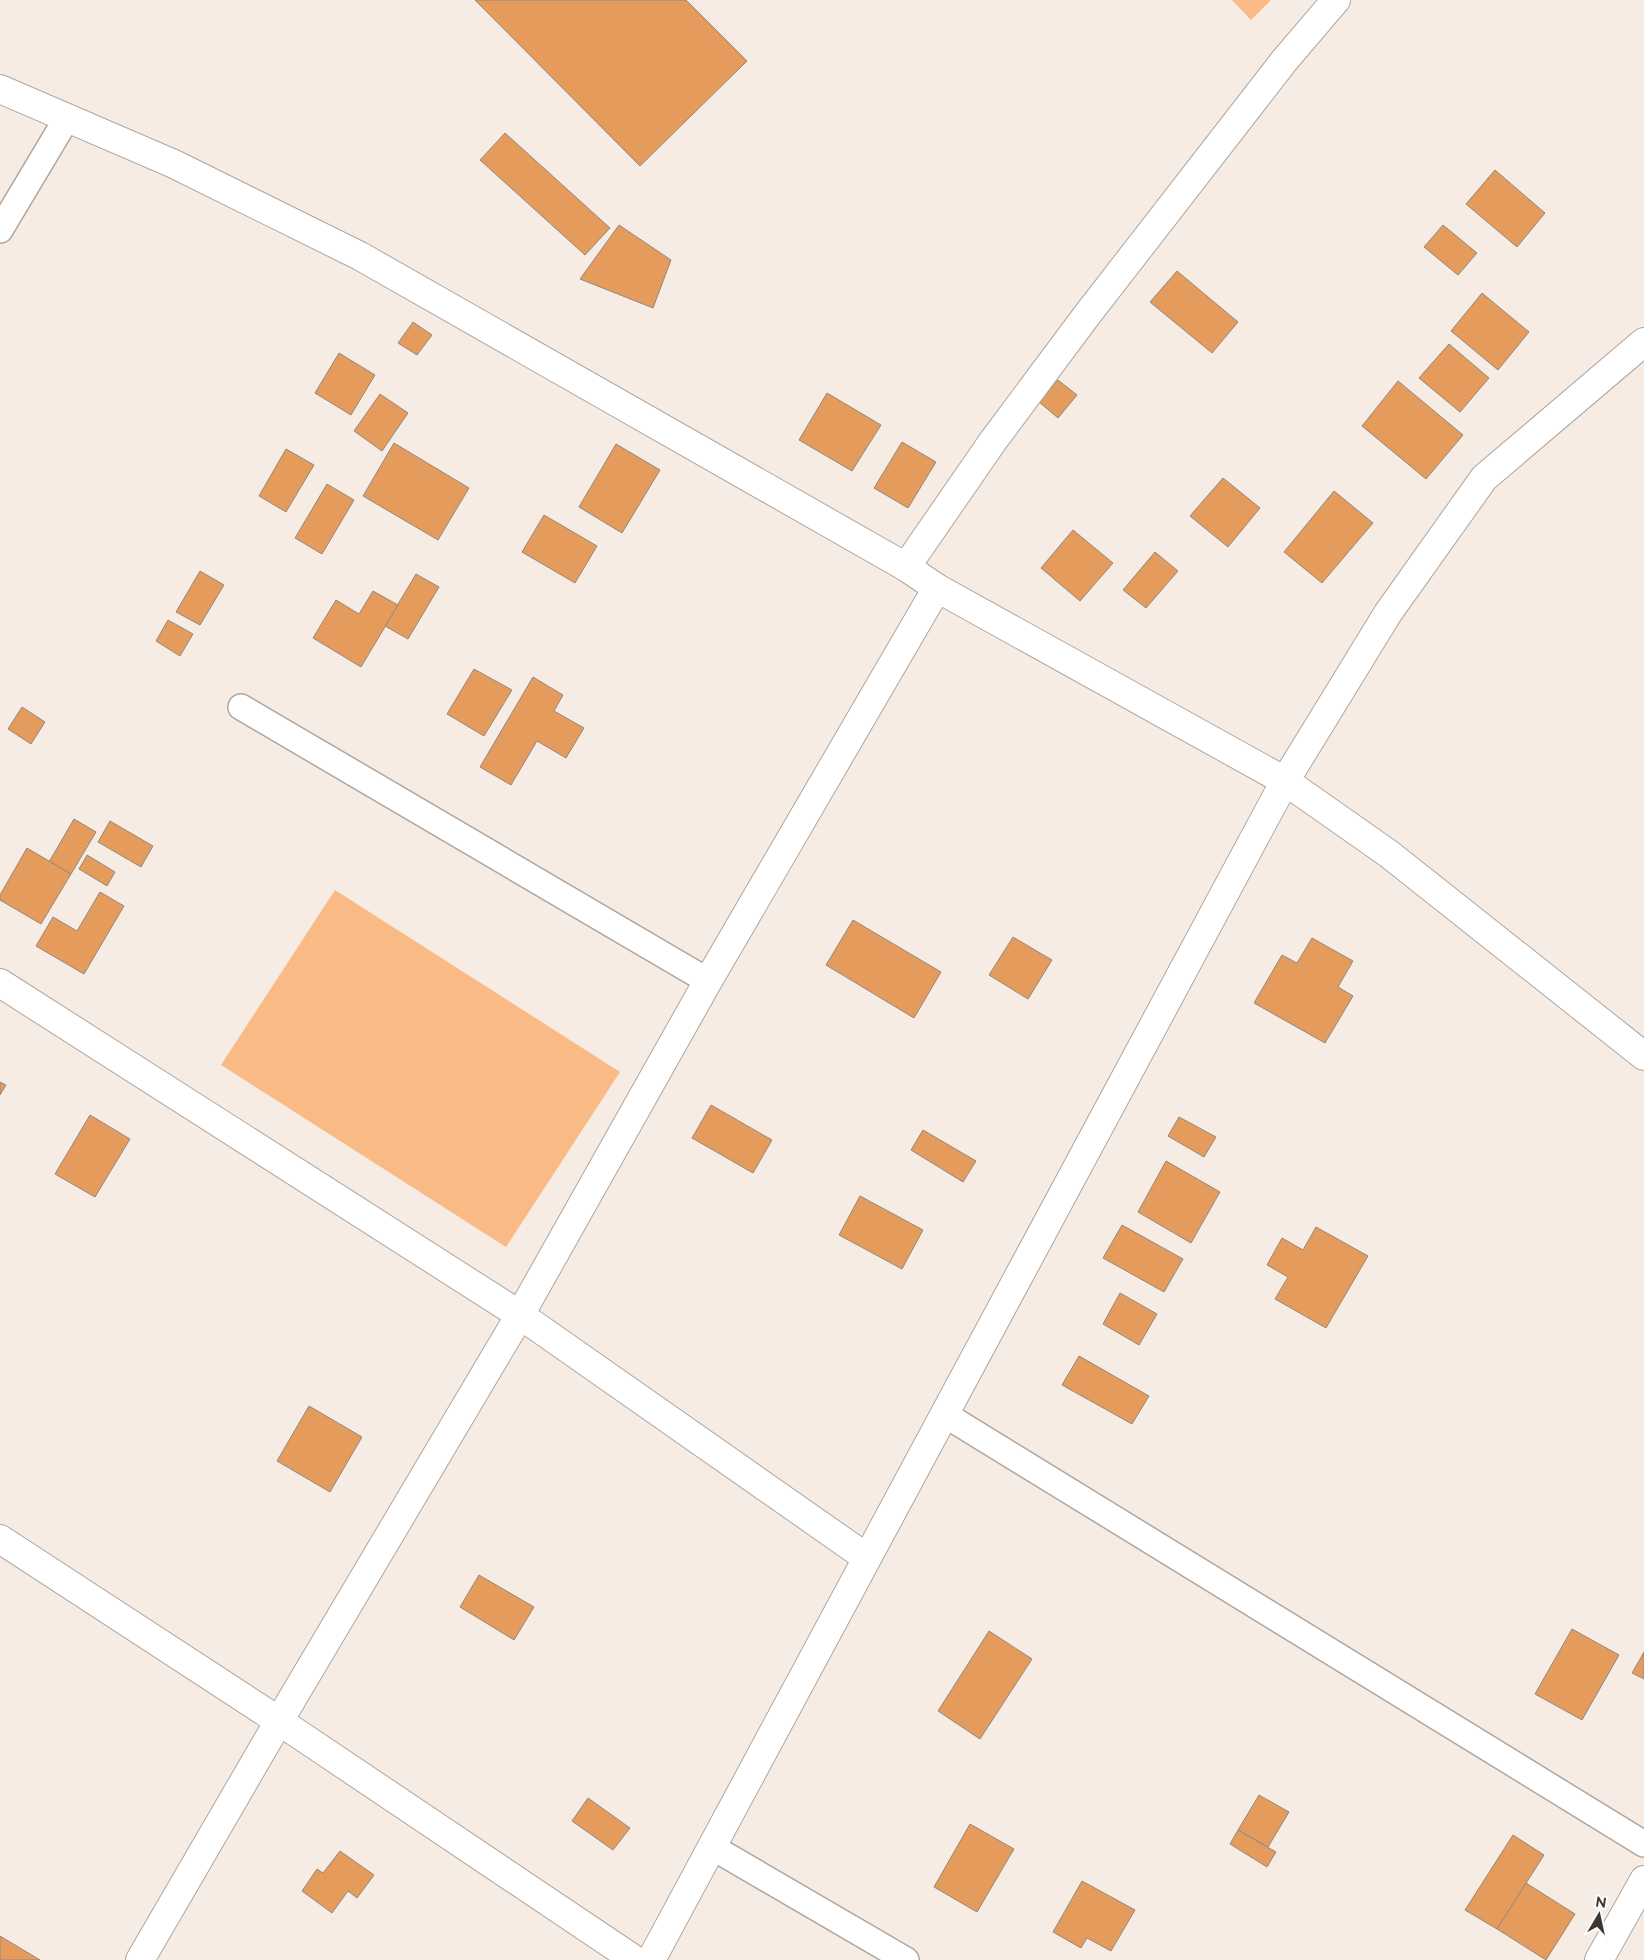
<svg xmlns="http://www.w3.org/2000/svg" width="1644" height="1960" font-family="Raleway,sans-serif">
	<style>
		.green { fill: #f9ba86 }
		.building { fill: #e49b5b; stroke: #928981 }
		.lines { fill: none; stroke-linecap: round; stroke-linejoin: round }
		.service-casing { stroke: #afa69f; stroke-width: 28 }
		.minor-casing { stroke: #afa69f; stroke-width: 30 }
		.service { stroke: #fff; stroke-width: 25 }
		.minor { stroke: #fff; stroke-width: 28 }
	</style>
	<rect width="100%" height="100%" fill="#f6ece4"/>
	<g class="green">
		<path d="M1232,0h39l-20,20z"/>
		<path d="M335,890l285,182 -114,175 -285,-182z"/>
	</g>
	<g class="building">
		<path d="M475,0h211l61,61 -107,105z"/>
		<path d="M505,133l105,95 -25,27 -105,-95z"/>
		<path d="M1495,170l50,43 -28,34 -51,-43z"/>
		<path d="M619,225l52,35 -18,48 -73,-29z"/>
		<path d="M1443,225l34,28 -19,22 -34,-28z"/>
		<path d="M1177,271l61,51 -26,31 -62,-51z"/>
		<path d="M1482,293l47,39 -31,38 -47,-39z"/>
		<path d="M413,322l19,13 -15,20 -19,-12z"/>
		<path d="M1449,344l40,34 -29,34 -41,-34z"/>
		<path d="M339,353l36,22 -24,40 -36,-22z"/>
		<path d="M1058,380l19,15 -19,23 -19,-16z"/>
		<path d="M1398,381l65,54 -37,44 -64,-53z"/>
		<path d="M827,393l54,32 -29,46 -53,-31z"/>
		<path d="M380,394l28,19 -26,38 -28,-20z"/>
		<path d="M902,442l34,20 -28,46 -34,-20z"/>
		<path d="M394,443l75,45 -31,52 -75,-44z"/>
		<path d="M616,444l44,26 -38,63 -43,-26z"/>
		<path d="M286,449l28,16 -28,47 -27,-16z"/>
		<path d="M1223,478l37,30 -32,39 -38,-31z"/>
		<path d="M327,484l27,16 -32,54 -27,-16z"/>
		<path d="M1334,491l39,32 -51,60 -38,-31z"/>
		<path d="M544,515l53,31 -22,37 -53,-31z"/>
		<path d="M1073,530l40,33 -33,38 -39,-33z"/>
		<path d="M1155,552l23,19 -32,37 -23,-18z"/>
		<path d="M200,571l24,14 -24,40 -24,-13z"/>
		<path d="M416,574l23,13 -31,52 -23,-13z"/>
		<path d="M373,591l25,14 -37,62 -48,-29 23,-38 23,14z"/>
		<path d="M168,620l25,14 -13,22 -24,-15z"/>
		<path d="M474,669l38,21 -28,46 -37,-22z"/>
		<path d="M533,677l30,18 -9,16 30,17 -18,30 -29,-17 -26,44 -31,-18z"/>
		<path d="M22,707l23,15 -14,22 -23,-15z"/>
		<path d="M74,819l22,13 -25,42 -22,-12z"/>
		<path d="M110,821l43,25 -12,21 -43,-25z"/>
		<path d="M27,848l44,26 -30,50 -41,-24v-5z"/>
		<path d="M87,855l28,17 -8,14 -28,-17z"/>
		<path d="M100,892l24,14 -40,68 -48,-28 17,-29 24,14z"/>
		<path d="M853,920l88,52 -27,46 -88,-53z"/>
		<path d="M1013,937l39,23 -24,39 -39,-24z"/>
		<path d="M1312,938l41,23 -15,26 15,9 -28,47 -71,-40 28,-48 15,8z"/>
		<path d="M0,1082l6,3 -6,10z"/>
		<path d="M711,1105l61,35 -19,33 -61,-35z"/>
		<path d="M90,1115l40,24 -35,58 -40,-23z"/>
		<path d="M1179,1117l37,20 -12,20 -36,-21z"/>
		<path d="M923,1130l53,31 -13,21 -52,-32z"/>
		<path d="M1166,1161l54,31 -29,51 -53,-31z"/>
		<path d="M860,1196l63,34 -21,39 -63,-34z"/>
		<path d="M1122,1225l61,34 -19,33 -61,-34z"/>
		<path d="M1316,1227l52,29 -42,72 -51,-29 13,-22 -21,-12 15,-27 21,12z"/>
		<path d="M1120,1293l37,21 -18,31 -36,-21z"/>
		<path d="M1079,1356l70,40 -17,28 -70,-39z"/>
		<path d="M309,1406l53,31 -32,55 -53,-31z"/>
		<path d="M479,1575l55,32 -20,33 -54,-33z"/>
		<path d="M1572,1629l47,26 -37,65 -47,-26z"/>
		<path d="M989,1631l43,28 -52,80 -42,-28z"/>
		<path d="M1644,1652v27l-12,-6z"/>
		<path d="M1259,1795l30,17 -21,35 -30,-17z"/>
		<path d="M588,1798l42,30 -17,22 -41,-29z"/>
		<path d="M970,1824l44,25 -37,63 -43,-25z"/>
		<path d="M1238,1830l38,22 -9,15 -37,-23z"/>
		<path d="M1513,1835l31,20 -47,74 -32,-19z"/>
		<path d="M340,1851l34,24 -17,23 -9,-7 -16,22 -30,-22 15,-22 6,4z"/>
		<path d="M1082,1881l53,29 -24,41 -24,-13 -6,10 -28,-16z"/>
		<path d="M1526,1883l49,31 -29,46 -49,-31z"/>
		<path d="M0,1936l40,24h-40z"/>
	</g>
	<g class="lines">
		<defs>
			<g id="service">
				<path d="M0,230l67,-112"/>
				<path d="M241,707l467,274"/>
				<path d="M944,1414l700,430"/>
				<path d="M712,1847l194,113"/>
			</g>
			<g id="minor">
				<path d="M0,89l174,75 186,92 546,311 31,21 348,193 104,73 255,202"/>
				<path d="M906,567l87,-126 94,-126 197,-254 52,-61"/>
				<path d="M0,983l520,332 347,243"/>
				<path d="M0,1539l279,182 356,239"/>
				<path d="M140,1960l139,-239 241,-406 188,-334 229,-393"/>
				<path d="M651,1960l634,-1179 103,-168 96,-135 160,-136"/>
				<path d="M1599,1960l45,-80"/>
			</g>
		</defs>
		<use href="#service" class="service-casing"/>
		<use href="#minor" class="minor-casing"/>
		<use href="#service" class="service"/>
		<use href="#minor" class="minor"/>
	</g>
	<g transform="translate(1599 1915) rotate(9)" stroke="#fefaf7" stroke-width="4" paint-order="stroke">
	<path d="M0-4L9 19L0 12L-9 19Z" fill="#3b3734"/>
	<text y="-8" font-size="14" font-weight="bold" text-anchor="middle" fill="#3b3734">N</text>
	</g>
</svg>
